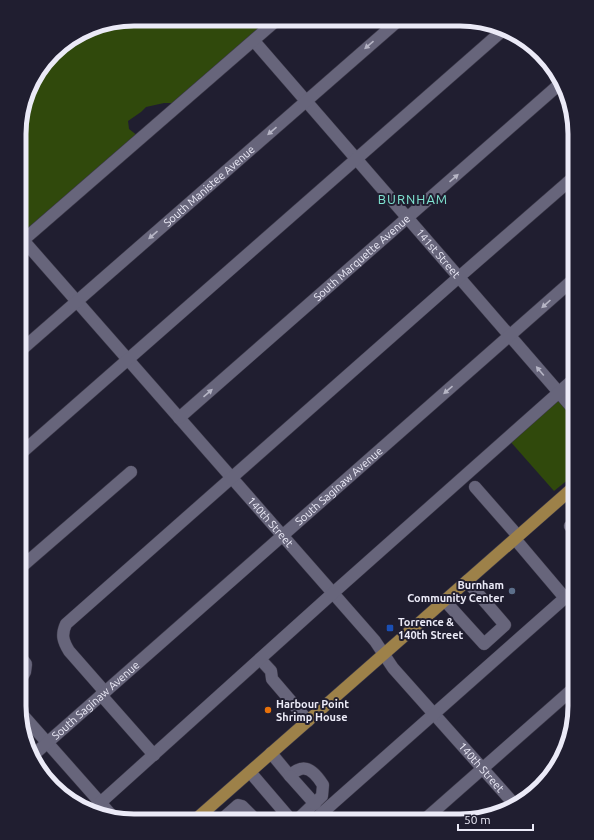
<svg xmlns="http://www.w3.org/2000/svg" width="594" height="840" font-family="Ubuntu,sans-serif">
	<style>
		.green { fill: #30490c }
		.lines { fill: none; stroke-linecap: round; stroke-linejoin: round }
		.minor-casing { stroke: #3c3949; stroke-width: 13 }
		.major-casing { stroke: #3c3949; stroke-width: 13 }
		.minor { stroke: #67657b; stroke-width: 12 }
		.major { stroke: #9d8149; stroke-width: 12 }
		.oneway { fill: #b6b5c5 }
		.service-dot { fill: #5c6f8a; stroke: #201e30; stroke-width: 1.5 }
		.transit-dot { fill: #1a4fb4; stroke: #201e30; stroke-width: 1.5 }
		.food-dot { fill: #e8710a; stroke: #201e30; stroke-width: 1.5 }
		.labels { text-anchor: middle; stroke-width: 4; stroke-linejoin: round; paint-order: stroke }
		.street-label { font-size: 11px; fill: #ebeaf7; stroke: #201e30 }
		.poi-label { font-size: 11px; font-weight: bold; fill: #ebeaf7; stroke: #201e30; text-anchor: start }
		.quarter-label { font-size: 13px; letter-spacing: 1px; fill: #80e6d3; stroke: #201e30 }
		.rim { fill: none; stroke: #ebeaf7; stroke-width: 5 }
	</style>
	<rect width="100%" height="100%" fill="#201e30"/>
	<g class="green">
		<path d="M134,19h141l-100,84h-11l-18,4 -5,5 -13,9 1,8 9,7 -118,103v-120l14,-42 24,-30 39,-22z"/>
		<path d="M557,399l18,21v54l-21,17 -45,-51z"/>
	</g>
	<g class="lines">
		<defs>
			<g id="minor">
				<path id="s1" d="M254,41l321,370"/>
				<path id="s2" d="M23,240l352,401 18,27 122,137"/>
				<path d="M20,243l258,-224"/>
				<path id="s3" d="M20,351l379,-331"/>
				<path id="s4" d="M179,418l383,-336"/>
				<path d="M19,455l483,-424"/>
				<path d="M475,487l43,49"/>
				<path d="M570,526l5,6"/>
				<path d="M515,539l50,59"/>
				<path d="M19,569l112,-97"/>
				<path d="M445,601l39,43 21,-19 -38,-44"/>
				<path d="M260,659l11,12 1,8 36,42"/>
				<path d="M19,683l6,-11 1,-8 -7,-9"/>
				<path d="M105,692l-36,-41c-6,-10 -8,-16 -3,-27l393,-347 116,-101"/>
				<path d="M101,695l53,60"/>
				<path d="M21,713l92,104"/>
				<path d="M271,753l19,23c2,-2 5,-5 8,-6 11,-6 20,7 25,15l-1,11 -26,25"/>
				<path id="s5" d="M31,757l544,-479"/>
				<path d="M250,772l42,49"/>
				<path d="M290,776l25,28"/>
				<path d="M100,803l233,-210 242,-215"/>
				<path d="M221,820l17,-15 4,1 14,14"/>
				<path d="M313,821l262,-232"/>
				<path d="M423,821l152,-134"/>
			</g>
			<path id="major" d="M195,820l380,-334"/>
		</defs>
		<use href="#minor" class="minor-casing"/>
		<use href="#major" class="major-casing"/>
		<use href="#minor" class="minor"/>
		<use href="#major" class="major"/>
	</g>
	<defs><path id="oneway-solid" d="M-6-.8H1V-3.2L6.5 0L1 3.2V.8H-6Z"/></defs>
	<g class="oneway">
		<use href="#oneway-solid" transform="translate(369 45) rotate(139)"/>
		<use href="#oneway-solid" transform="translate(272 131) rotate(139)"/>
		<use href="#oneway-solid" transform="translate(454 178) rotate(-41)"/>
		<use href="#oneway-solid" transform="translate(153 235) rotate(139)"/>
		<use href="#oneway-solid" transform="translate(546 304) rotate(138)"/>
		<use href="#oneway-solid" transform="translate(540 371) rotate(-130)"/>
		<use href="#oneway-solid" transform="translate(448 390) rotate(139)"/>
		<use href="#oneway-solid" transform="translate(208 393) rotate(-41)"/>
	</g>
	<circle class="service-dot" cx="512" cy="591" r="4"/>
	<rect class="transit-dot" x="386" y="624" width="8" height="8" rx="2"/>
	<circle class="food-dot" cx="268" cy="710" r="4"/>
	<g class="labels">
		<g class="street-label">
			<text dy="4" stroke="none"><textPath href="#s3" startOffset="251">South Manistee Avenue</textPath></text>
			<text dy="4" stroke="none"><textPath href="#s1" startOffset="281">141st Street</textPath></text>
			<text dy="4" stroke="none"><textPath href="#s4" startOffset="243">South Marquette Avenue</textPath></text>
			<text dy="4" stroke="none"><textPath href="#s5" startOffset="410">South Saginaw Avenue</textPath></text>
			<text dy="4" stroke="none"><textPath href="#s2" startOffset="375">140th Street</textPath></text>
			<text dy="4" stroke="none"><textPath href="#s5" startOffset="86">South Saginaw Avenue</textPath></text>
			<text dy="4" stroke="none"><textPath href="#s2" startOffset="699">140th Street</textPath></text>
		</g>
		<g class="poi-label">
			<text x="504" y="589" text-anchor="end">Burnham<tspan x="504" dy="13">Community Center</tspan></text>
			<text x="398" y="626">Torrence &amp;<tspan x="398" dy="13">140th Street</tspan></text>
			<text x="276" y="708">Harbour Point<tspan x="276" dy="13">Shrimp House</tspan></text>
		</g>
		<g class="quarter-label">
			<text x="413" y="204">BURNHAM</text>
		</g>
	</g>
	<path d="M0 0H594V840H0ZM134 26H460A108 108 0 0 1 568 134V706A108 108 0 0 1 460 814H134A108 108 0 0 1 26 706V134A108 108 0 0 1 134 26Z" fill="#201e30" fill-rule="evenodd"/>
	<path class="rim" d="M134 26H460A108 108 0 0 1 568 134V706A108 108 0 0 1 460 814H134A108 108 0 0 1 26 706V134A108 108 0 0 1 134 26Z"/>
	<path d="M458 824v6h75v-6" fill="none" stroke="#ebeaf7" stroke-width="2"/>
	<text x="464" y="824" font-size="12" fill="#ebeaf7" stroke="#201e30" stroke-width="3" paint-order="stroke">50 m</text>
</svg>
